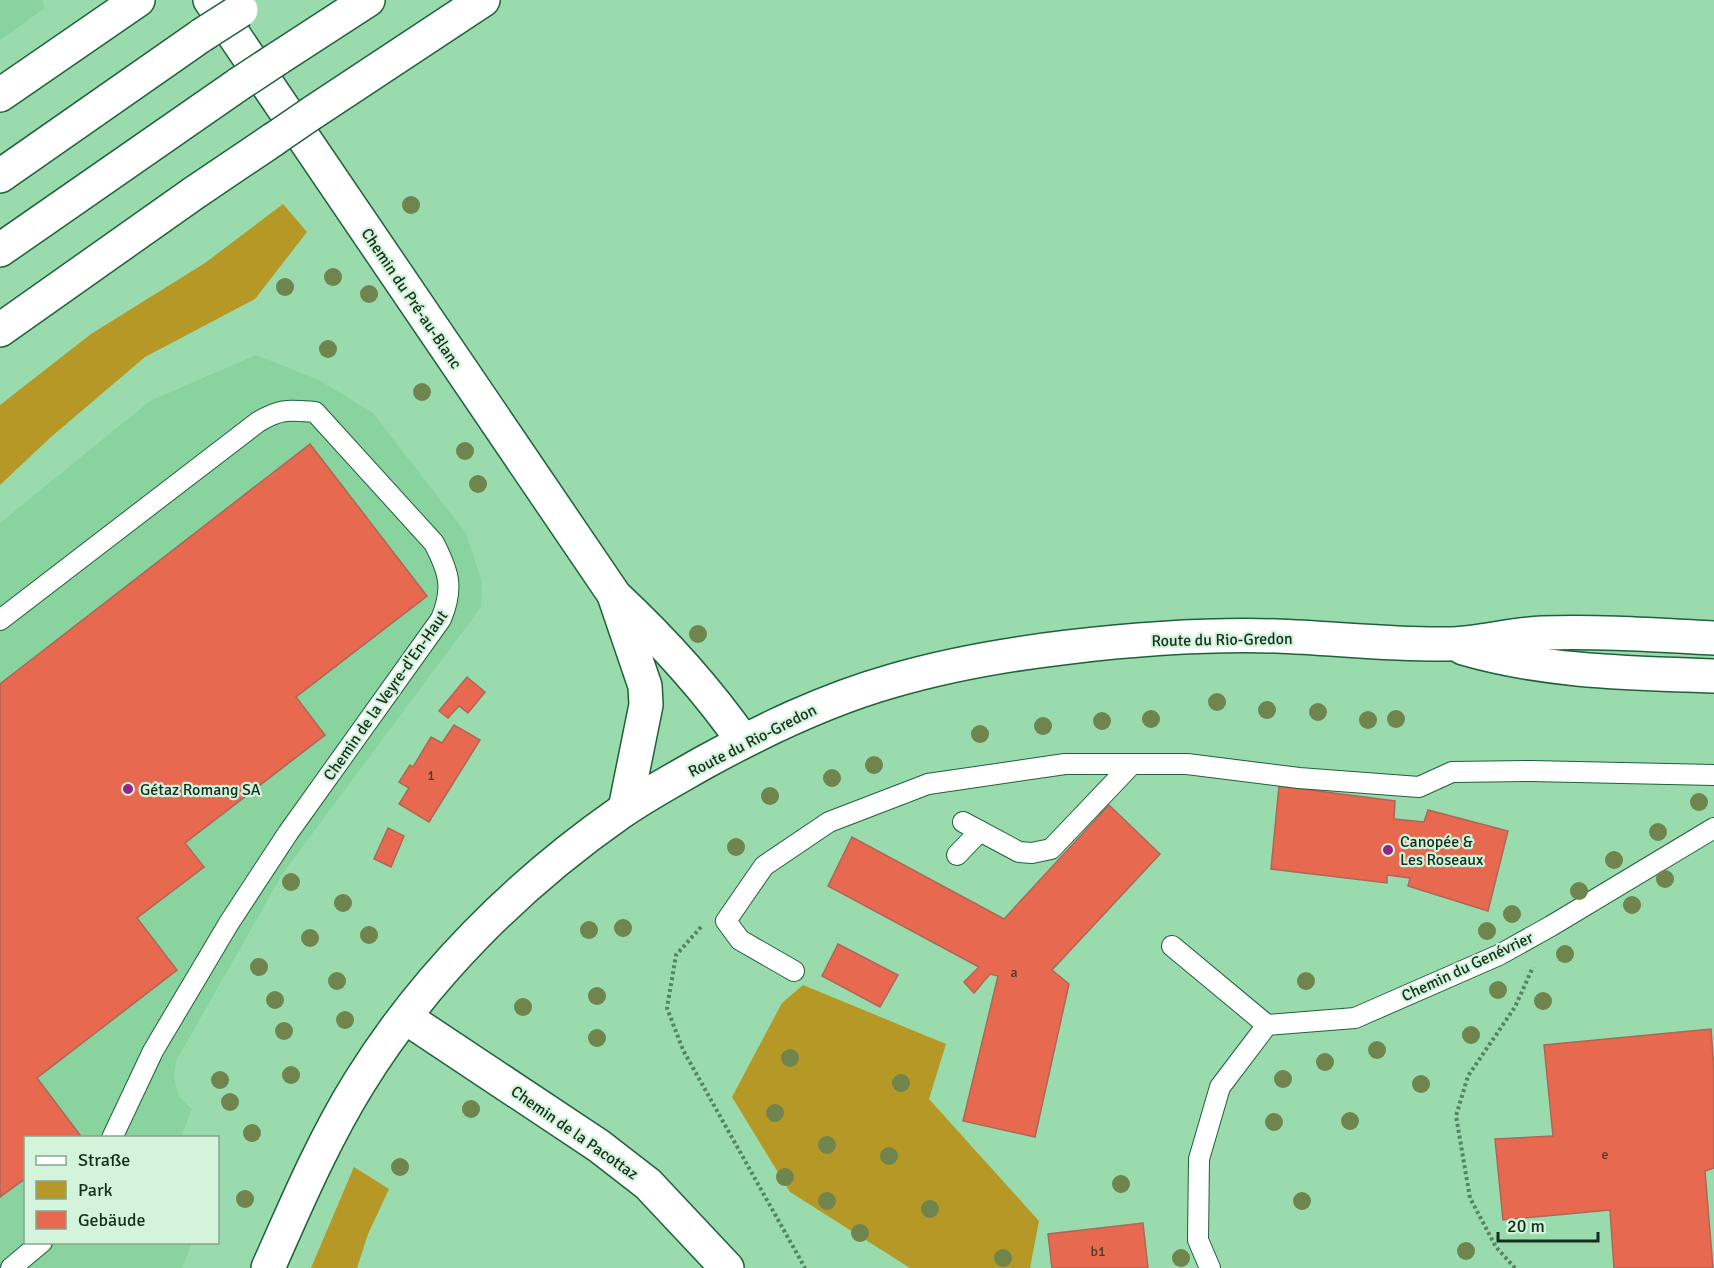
<svg xmlns="http://www.w3.org/2000/svg" width="1714" height="1268" font-family="Signika,sans-serif">
	<style>
		.built { fill: #89d39f }
		.green { fill: #b69826 }
		.building { fill: #e7694f; stroke: #ae6758; stroke-width: 1.5 }
		.lines { fill: none; stroke-linecap: round; stroke-linejoin: round }
		.service-casing { stroke: #1f6139; stroke-width: 22 }
		.minor-casing { stroke: #1f6139; stroke-width: 36 }
		.tertiary-casing { stroke: #1f6139; stroke-width: 36 }
		.secondary-casing { stroke: #1f6139; stroke-width: 36 }
		.motorway-casing { stroke: #1f6139; stroke-width: 36 }
		.path { stroke: #558363; stroke-width: 4; stroke-dasharray: 3 3; stroke-linecap: butt }
		.service { stroke: #fff; stroke-width: 20 }
		.minor { stroke: #fff; stroke-width: 33 }
		.tertiary { stroke: #fff; stroke-width: 33 }
		.secondary { stroke: #fff; stroke-width: 33 }
		.motorway { stroke: #fff; stroke-width: 33 }
		.motorway-bridge-casing { stroke: #1f6139; stroke-width: 36; stroke-linecap: butt }
		.motorway-bridge { stroke: #fff; stroke-width: 33 }
		.tree { fill: #6f854d }
		.poi-dot { fill: #932587; stroke: #d3f3db; stroke-width: 2 }
		.labels { text-anchor: middle; stroke-width: 4.5; stroke-linejoin: round; paint-order: stroke }
		.number-label { font-size: 14px; fill: #493e2a }
		.street-label { font-size: 16px; fill: #142f1d; stroke: #d3f3db }
		.poi-label { font-size: 16px; fill: #142f1d; stroke: #d3f3db; text-anchor: start }
	</style>
	<rect width="100%" height="100%" fill="#99dbac"/>
	<g class="built">
		<path d="M0,0h42l3,8 -45,32z"/>
		<path d="M256,355l63,25 54,33 93,120 16,49 -1,25 -198,266 -107,188 -2,17 5,19 13,12 -11,28 -155,1v104l166,1 -10,25h-182v-745l150,-122z"/>
	</g>
	<g class="green">
		<path d="M283,204l24,28 -52,67 -110,58 -94,80 -51,48v-80l91,-71 114,-71z"/>
		<path d="M803,985l143,59 -17,55 110,122 -9,47h-120l-120,-76 -58,-95 50,-94z"/>
		<path d="M354,1167l35,22 -21,45 -11,34h-46z"/>
	</g>
	<g class="building">
		<path d="M310,444l117,152 -131,101 29,38 -140,108 19,24 -67,51 40,52 -140,108 43,57 -3,3h-51v40l-26,19v-513z"/>
		<path d="M467,677l18,15 -17,21 -9,-7 -11,12 -9,-7z"/>
		<path d="M454,725l26,15 -51,82 -30,-18 10,-16 -10,-6 11,-17 3,2 18,-30 11,6z"/>
		<path d="M1279,786l116,15 -1,18 30,3 4,-12 80,21 -20,80 -80,-25 2,-8 -23,-3v8l-116,-14z"/>
		<path d="M1109,805l51,49 -108,116 17,14 -34,153 -72,-16 35,-145 -8,-2 -16,19 -10,-11 15,-15 -151,-81 24,-49 152,82z"/>
		<path d="M388,828l16,8 -13,31 -17,-8z"/>
		<path d="M838,944l60,31 -18,32 -58,-31z"/>
		<path d="M1711,1029l3,41v98l-9,3 8,97h-99l-4,-58 -107,10 -8,-81 58,-3 -9,-91z"/>
		<path d="M1143,1223l5,45h-96l-4,-34z"/>
	</g>
	<g class="lines">
		<defs>
			<g id="service">
				<path d="M0,620l258,-198c23,-14 31,-12 57,-10l119,131c15,29 20,45 7,76l-153,214 -59,90 -76,128 -41,87"/>
				<path d="M963,822l56,30 13,1 19,-4 81,-85"/>
				<path d="M957,855l23,-24"/>
				<path d="M1172,946l95,79 88,-7 144,-63 52,-29 163,-98"/>
				<path d="M794,971l-54,-31 -14,-19 38,-55 65,-44 99,-38 137,-20h122l112,14 120,9 33,-15 79,-1 183,4"/>
				<path d="M11,1268l31,-26"/>
				<path d="M1210,1268l-12,-28 1,-81 21,-72 47,-62"/>
			</g>
			<path id="minor" d="M405,1017l194,129 49,38 79,84"/>
			<g id="tertiary">
				<path d="M210,0l405,596c47,44 91,92 128,145"/>
				<path d="M615,598l30,88 1,19 -21,104"/>
			</g>
			<g id="secondary">
				<path d="M1463,648c82,24 166,25 251,28"/>
				<path d="M268,1268c28,-63 55,-127 91,-185 66,-107 160,-200 262,-271 26,-18 54,-33 82,-49 60,-33 122,-63 189,-82 58,-17 117,-27 177,-34 68,-8 138,-13 207,-11 57,2 114,9 172,8 30,0 63,-10 94,-11 57,-2 115,2 172,5"/>
			</g>
			<g id="motorway">
				<path d="M277,59l91,-59"/>
				<path d="M0,95l138,-95"/>
				<path d="M312,113l171,-113"/>
				<path d="M0,176l202,-141"/>
				<path d="M0,250l239,-166"/>
				<path d="M0,330l194,-137 80,-54"/>
			</g>
		</defs>
		<use href="#service" class="service-casing"/>
		<use href="#minor" class="minor-casing"/>
		<use href="#tertiary" class="tertiary-casing"/>
		<use href="#secondary" class="secondary-casing"/>
		<use href="#motorway" class="motorway-casing"/>
		<g class="path">
			<path d="M701,927l-25,28 -9,53 16,42 122,218"/>
			<path d="M1515,1268l-19,-21 -26,-49 -14,-82 12,-40 47,-69 18,-40"/>
		</g>
		<use href="#service" class="service"/>
		<use href="#minor" class="minor"/>
		<use href="#tertiary" class="tertiary"/>
		<use href="#secondary" class="secondary"/>
		<use href="#motorway" class="motorway"/>
		<defs>
			<g id="motorway-bridge">
				<path d="M202,35l39,-25"/>
				<path d="M239,84l38,-25"/>
				<path d="M274,139l38,-26"/>
			</g>
		</defs>
		<use href="#motorway-bridge" class="motorway-bridge-casing"/>
		<use href="#motorway-bridge" class="motorway-bridge"/>
	</g>
	<g class="tree">
		<circle cx="411" cy="205" r="9"/>
		<circle cx="333" cy="277" r="9"/>
		<circle cx="285" cy="287" r="9"/>
		<circle cx="369" cy="294" r="9"/>
		<circle cx="328" cy="349" r="9"/>
		<circle cx="422" cy="392" r="9"/>
		<circle cx="465" cy="451" r="9"/>
		<circle cx="478" cy="484" r="9"/>
		<circle cx="698" cy="634" r="9"/>
		<circle cx="1217" cy="702" r="9"/>
		<circle cx="1267" cy="710" r="9"/>
		<circle cx="1318" cy="712" r="9"/>
		<circle cx="1151" cy="719" r="9"/>
		<circle cx="1396" cy="719" r="9"/>
		<circle cx="1368" cy="720" r="9"/>
		<circle cx="1102" cy="721" r="9"/>
		<circle cx="1043" cy="726" r="9"/>
		<circle cx="980" cy="734" r="9"/>
		<circle cx="874" cy="765" r="9"/>
		<circle cx="832" cy="778" r="9"/>
		<circle cx="770" cy="796" r="9"/>
		<circle cx="1699" cy="802" r="9"/>
		<circle cx="1658" cy="832" r="9"/>
		<circle cx="736" cy="847" r="9"/>
		<circle cx="1614" cy="860" r="9"/>
		<circle cx="1665" cy="879" r="9"/>
		<circle cx="291" cy="882" r="9"/>
		<circle cx="1579" cy="891" r="9"/>
		<circle cx="343" cy="903" r="9"/>
		<circle cx="1632" cy="905" r="9"/>
		<circle cx="1512" cy="914" r="9"/>
		<circle cx="623" cy="928" r="9"/>
		<circle cx="589" cy="930" r="9"/>
		<circle cx="1487" cy="931" r="9"/>
		<circle cx="369" cy="935" r="9"/>
		<circle cx="310" cy="938" r="9"/>
		<circle cx="1565" cy="954" r="9"/>
		<circle cx="259" cy="967" r="9"/>
		<circle cx="337" cy="981" r="9"/>
		<circle cx="1306" cy="981" r="9"/>
		<circle cx="1498" cy="990" r="9"/>
		<circle cx="597" cy="996" r="9"/>
		<circle cx="275" cy="1000" r="9"/>
		<circle cx="1543" cy="1001" r="9"/>
		<circle cx="523" cy="1007" r="9"/>
		<circle cx="345" cy="1020" r="9"/>
		<circle cx="284" cy="1031" r="9"/>
		<circle cx="1471" cy="1035" r="9"/>
		<circle cx="597" cy="1038" r="9"/>
		<circle cx="1377" cy="1050" r="9"/>
		<circle cx="790" cy="1058" r="9"/>
		<circle cx="1325" cy="1062" r="9"/>
		<circle cx="291" cy="1075" r="9"/>
		<circle cx="1283" cy="1079" r="9"/>
		<circle cx="220" cy="1080" r="9"/>
		<circle cx="901" cy="1083" r="9"/>
		<circle cx="1421" cy="1084" r="9"/>
		<circle cx="230" cy="1102" r="9"/>
		<circle cx="471" cy="1109" r="9"/>
		<circle cx="775" cy="1113" r="9"/>
		<circle cx="1350" cy="1121" r="9"/>
		<circle cx="1274" cy="1122" r="9"/>
		<circle cx="252" cy="1133" r="9"/>
		<circle cx="827" cy="1145" r="9"/>
		<circle cx="889" cy="1156" r="9"/>
		<circle cx="400" cy="1167" r="9"/>
		<circle cx="785" cy="1177" r="9"/>
		<circle cx="1121" cy="1184" r="9"/>
		<circle cx="245" cy="1199" r="9"/>
		<circle cx="827" cy="1201" r="9"/>
		<circle cx="1302" cy="1201" r="9"/>
		<circle cx="930" cy="1209" r="9"/>
		<circle cx="860" cy="1233" r="9"/>
		<circle cx="1466" cy="1251" r="9"/>
		<circle cx="1003" cy="1258" r="9"/>
		<circle cx="1181" cy="1258" r="9"/>
	</g>
	<g class="poi-dot">
		<circle cx="128" cy="789" r="6"/>
		<circle cx="1388" cy="850" r="6"/>
	</g>
	<g class="labels">
		<g class="number-label">
			<text x="431" y="780">1</text>
			<text x="1014" y="977">a</text>
			<text x="1605" y="1159">e</text>
			<text x="1098" y="1256">b1</text>
		</g>
		<g class="street-label">
			<text transform="translate(412 298) rotate(56)" y="6">Chemin du Pré-au-Blanc</text>
			<text transform="translate(1222 639) rotate(-1)" y="6">Route du Rio-Gredon</text>
			<text transform="translate(385 695) rotate(-55)" y="6">Chemin de la Veyre-d'En-Haut</text>
			<text transform="translate(752 740) rotate(-27)" y="6">Route du Rio-Gredon</text>
			<text transform="translate(1467 966) rotate(-25)" y="6">Chemin du Genévrier</text>
			<text transform="translate(575 1132) rotate(35)" y="6">Chemin de la Pacottaz</text>
		</g>
		<g class="poi-label">
			<text x="140" y="795">Gétaz Romang SA</text>
			<text x="1400" y="847">Canopée &amp;<tspan x="1400" dy="18">Les Roseaux</tspan></text>
		</g>
	</g>
	<rect x="24" y="1136" width="195" height="108" fill="#d3f3db" stroke="#87a58f" stroke-width="1.5"/>
	<rect x="36" y="1156" width="30" height="9" fill="#ffffff" stroke="#87a58f" stroke-width="1.5"/>
	<text x="78" y="1166" font-size="18" fill="#142f1d">Straße</text>
	<rect x="36" y="1181" width="30" height="18" fill="#b69826" stroke="#87a58f" stroke-width="1.5"/>
	<text x="78" y="1196" font-size="18" fill="#142f1d">Park</text>
	<rect x="36" y="1211" width="30" height="18" fill="#e7694f" stroke="#87a58f" stroke-width="1.5"/>
	<text x="78" y="1226" font-size="18" fill="#142f1d">Gebäude</text>
	<path d="M1498 1232v9h100v-9" fill="none" stroke="#142f1d" stroke-width="3"/>
	<text x="1507" y="1232" font-size="18" fill="#142f1d" stroke="#d3f3db" stroke-width="4.5" paint-order="stroke">20 m</text>
</svg>
